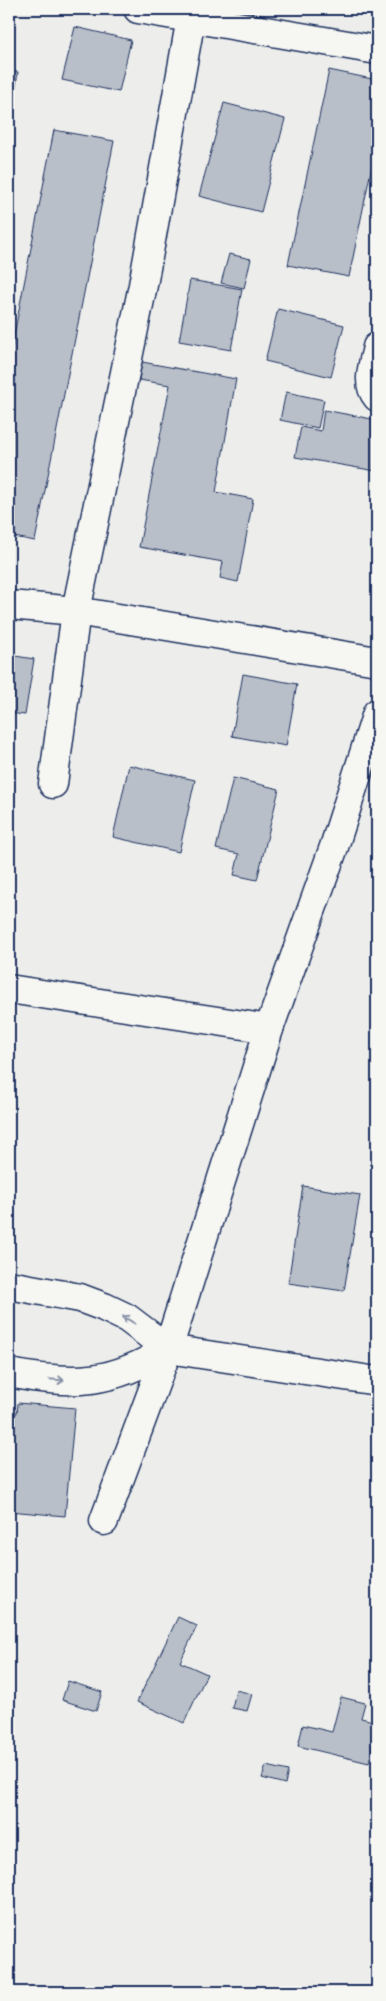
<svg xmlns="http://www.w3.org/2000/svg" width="386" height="2001" font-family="'Indie Flower',sans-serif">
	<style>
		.building { fill: #b9bfc8; stroke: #1b2f5e }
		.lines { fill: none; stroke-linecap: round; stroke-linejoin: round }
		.street-casing { stroke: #1b2f5e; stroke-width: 31 }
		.street { stroke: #f6f6f2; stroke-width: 28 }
		.oneway { stroke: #8892a8 }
	</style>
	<rect width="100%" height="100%" fill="#edeeec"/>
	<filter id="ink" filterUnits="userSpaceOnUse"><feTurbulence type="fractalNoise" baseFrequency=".02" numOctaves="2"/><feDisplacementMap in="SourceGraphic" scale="10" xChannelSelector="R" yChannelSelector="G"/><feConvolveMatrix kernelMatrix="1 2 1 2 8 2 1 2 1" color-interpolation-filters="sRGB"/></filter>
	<g filter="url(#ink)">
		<g class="building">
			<path d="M75,27l56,13 -12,52 -57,-12z"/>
			<path d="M329,70l48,10v61l-28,136 -61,-12z"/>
			<path d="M9,71l9,1 -9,59z"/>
			<path d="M224,103l61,16 -24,93 -62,-16z"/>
			<path d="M54,130l60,11 -79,400 -26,-5v-175z"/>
			<path d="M229,254l22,5 -7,29 -23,-5z"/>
			<path d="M190,280l52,9 -11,61 -52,-9z"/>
			<path d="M278,309l66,16 -13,52 -66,-16z"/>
			<path d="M142,362l94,17 -20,113 37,7 -15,83 -18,-4 3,-16 -84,-15 31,-162 -31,-5z"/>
			<path d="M286,392l38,8 -6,28 -38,-8z"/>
			<path d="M324,410l53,10 -1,51 -81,-14 6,-30 20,4z"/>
			<path d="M9,655l25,4 -9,56 -16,-2z"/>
			<path d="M243,674l54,10 -11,62 -54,-10z"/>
			<path d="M129,765l66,15 -16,72 -66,-15z"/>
			<path d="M233,778l46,11 -22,91 -23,-5 5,-21 -23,-5z"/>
			<path d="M303,1186l57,9 -16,96 -56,-8z"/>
			<path d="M18,1403l57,5 -10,108 -56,-5v-99l8,1z"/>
			<path d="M178,1617l19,9 -17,36 27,12 -23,49 -47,-21z"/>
			<path d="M68,1681l34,11 -6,19 -34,-11z"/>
			<path d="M236,1690l16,4 -5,17 -15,-3z"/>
			<path d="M341,1697l24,6 -4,15 16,4 -8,41 -71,-17 5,-21 29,7z"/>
			<path d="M266,1766l22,5 -3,13 -23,-6z"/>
		</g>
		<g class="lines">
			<defs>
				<g id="street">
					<path d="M138,9l239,41"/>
					<path d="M377,347c-3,16 -12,36 0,50"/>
					<path d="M9,605l67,6 301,50"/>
					<path d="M53,784l23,-173 67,-326 48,-267"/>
					<path d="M9,989l260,40"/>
					<path d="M9,1285l71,13 24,9 23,11 41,31 209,32"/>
					<path d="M9,1373c64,12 102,12 159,-24"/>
					<path d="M104,1521l64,-172 101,-320 65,-182 43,-134"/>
				</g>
			</defs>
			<use href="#street" class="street-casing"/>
			<use href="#street" class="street"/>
		</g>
		<defs><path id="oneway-shaft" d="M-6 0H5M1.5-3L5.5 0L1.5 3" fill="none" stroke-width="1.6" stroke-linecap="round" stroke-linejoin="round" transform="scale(1.25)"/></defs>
		<g class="oneway">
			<use href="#oneway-shaft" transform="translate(129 1320) rotate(-149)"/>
			<use href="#oneway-shaft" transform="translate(57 1380) rotate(5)"/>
		</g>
	</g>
	<rect width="386" height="2001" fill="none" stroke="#f6f6f2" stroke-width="30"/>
	<rect x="15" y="15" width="356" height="1971" fill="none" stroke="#1b2f5e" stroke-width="2" filter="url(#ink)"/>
</svg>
